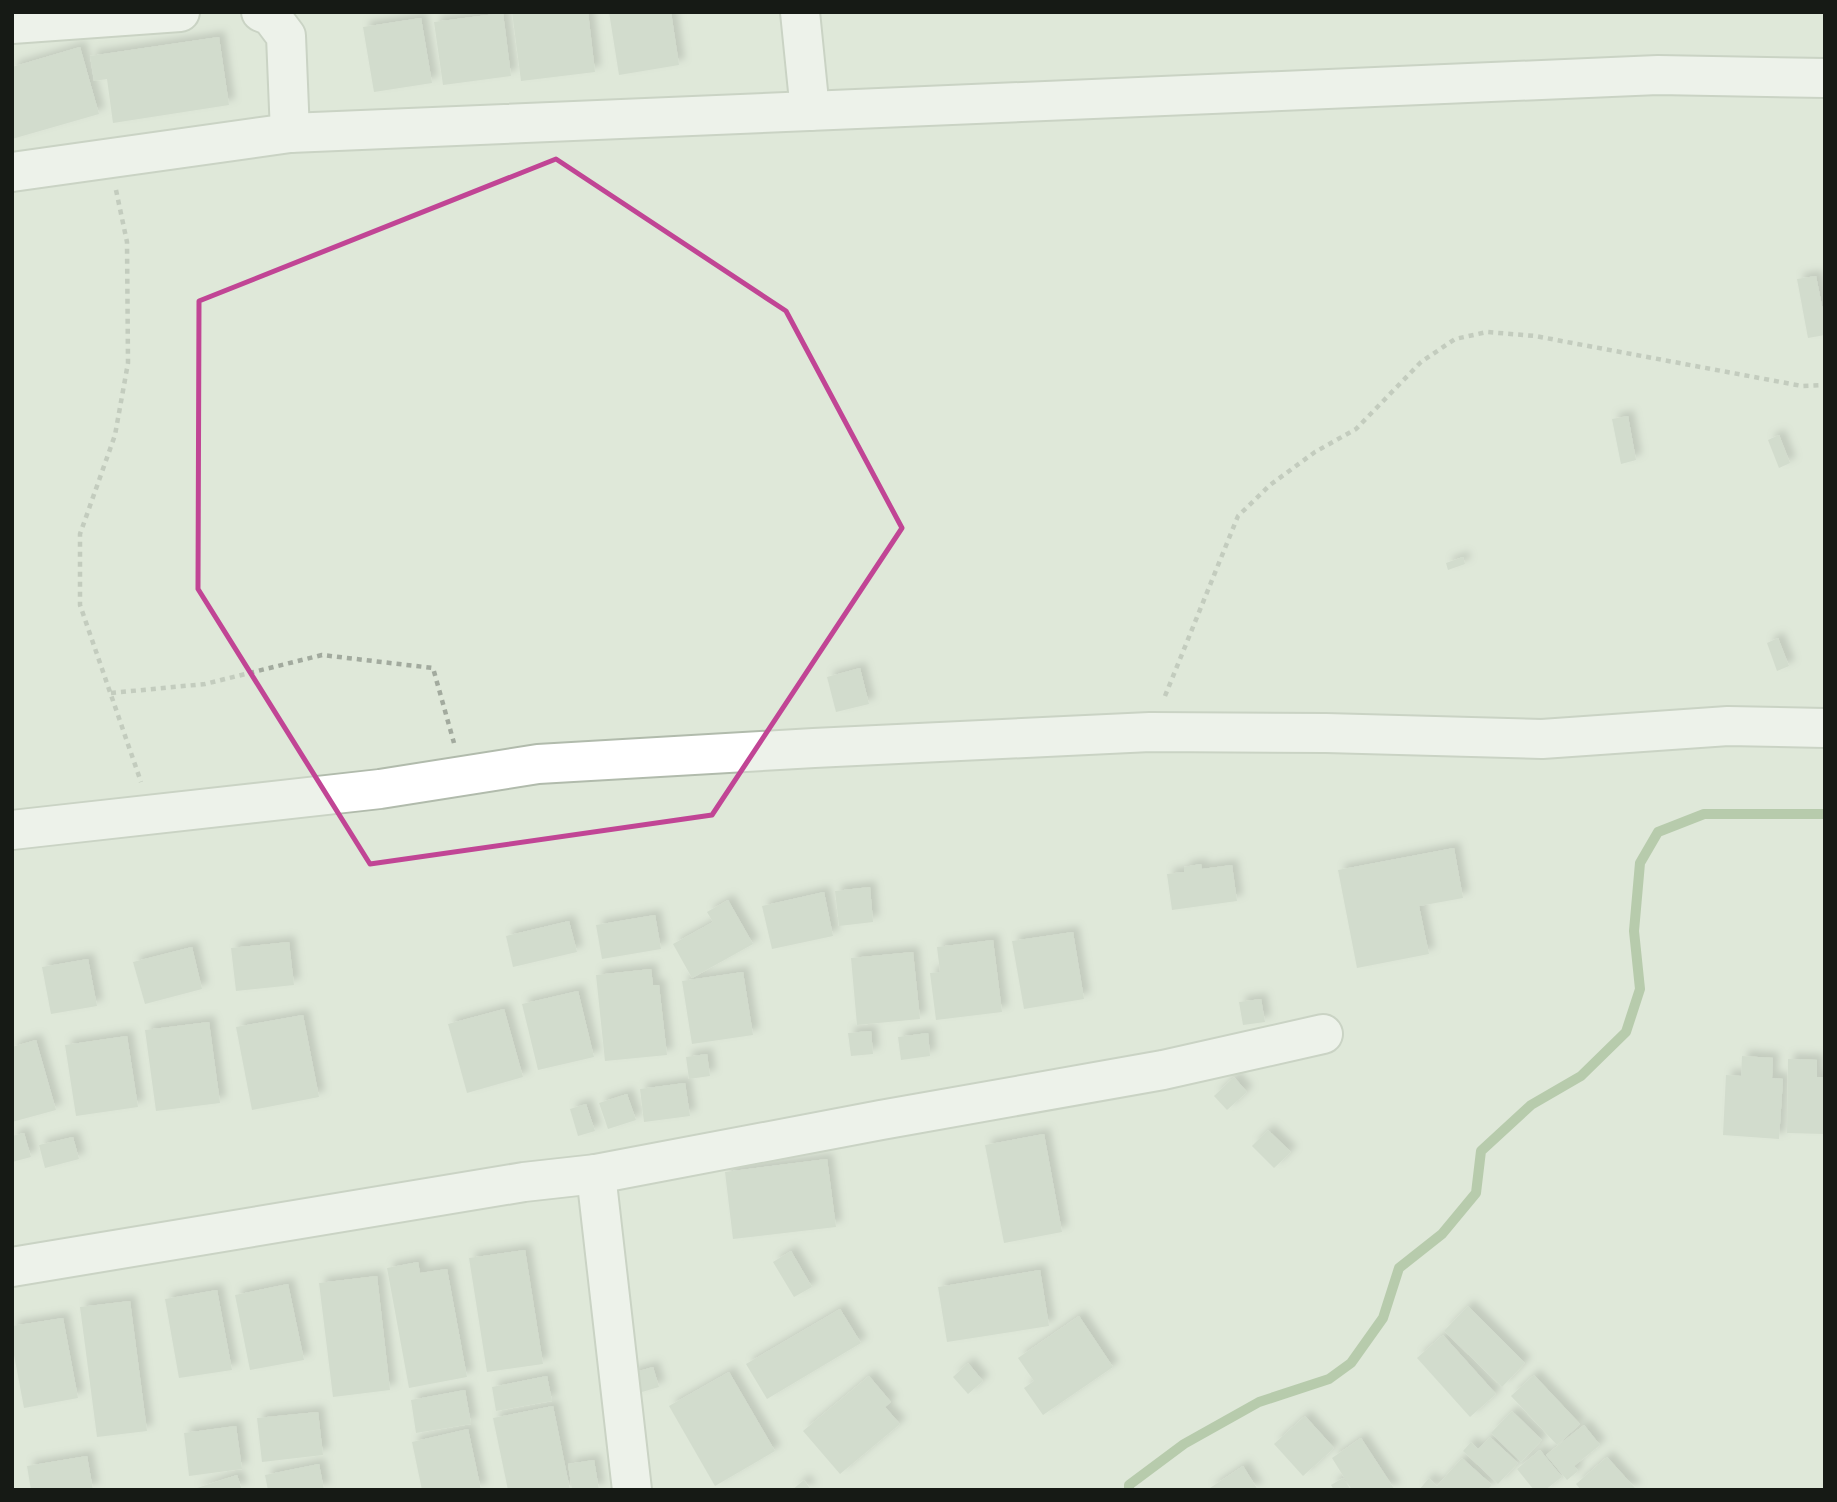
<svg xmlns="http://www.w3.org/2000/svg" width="1837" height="1502" font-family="Lora,serif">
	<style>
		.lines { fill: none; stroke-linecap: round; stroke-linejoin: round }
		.stream { stroke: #88a876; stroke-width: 10 }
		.building { fill: #c4cebf; filter: url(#shadow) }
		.minor-casing { stroke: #b1bbac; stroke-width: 42 }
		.path { stroke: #a2aa9e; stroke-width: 4.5; stroke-dasharray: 5 5; stroke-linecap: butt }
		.minor { stroke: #fff; stroke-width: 38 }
		.marked { fill: none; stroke: #c14595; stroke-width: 5; stroke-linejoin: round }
	</style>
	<defs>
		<filter id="shadow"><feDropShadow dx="6" dy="-6" stdDeviation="3.5" flood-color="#0004"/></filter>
	</defs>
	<rect width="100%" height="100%" fill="#dfe8d9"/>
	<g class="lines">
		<path class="stream" d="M1129,1490v-5l55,-41 75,-42 70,-23 22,-16 32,-45 16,-50 43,-34 34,-41 5,-42 50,-46 50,-29 45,-44 14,-43 -6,-58 6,-68 18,-31 46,-18h121"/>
	</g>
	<g class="building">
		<path d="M512,12h76l7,60 -74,9z"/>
		<path d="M609,12h62l8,53 -60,10z"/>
		<path d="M503,13l8,63 -68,9 -9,-63z"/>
		<path d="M421,18l11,65 -58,9 -11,-65z"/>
		<path d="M219,37l10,68 -116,18 -6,-44 -13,2 -4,-25z"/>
		<path d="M80,47l19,67 -87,25v-72z"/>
		<path d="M1816,276l9,45v14l-17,3 -11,-59z"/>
		<path d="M1628,416l8,44 -15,4 -9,-45z"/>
		<path d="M1779,435l11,28 -11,5 -11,-28z"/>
		<path d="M1463,557l2,7 -17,6 -2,-7z"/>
		<path d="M1778,638l11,28 -12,5 -10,-28z"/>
		<path d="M860,668l9,36 -33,8 -9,-35z"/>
		<path d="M1454,848l9,50 -44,8 10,48 -72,14 -19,-98z"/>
		<path d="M1201,864l1,5 30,-4 5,36 -65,9 -5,-36 17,-2v-5z"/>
		<path d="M870,887l3,35 -34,4 -4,-35z"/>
		<path d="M824,892l9,44 -61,13 -10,-43z"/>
		<path d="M728,900l25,44 -61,34 -19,-34 40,-22 -6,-10z"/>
		<path d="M655,915l6,34 -59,10 -6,-34z"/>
		<path d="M569,921l8,31 -64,15 -7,-31z"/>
		<path d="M1073,932l11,67 -60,10 -12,-68z"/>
		<path d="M993,940l9,72 -66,8 -6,-47 10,-1 -3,-25z"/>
		<path d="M289,942l5,43 -58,6 -5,-43z"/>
		<path d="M192,947l10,42 -57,15 -12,-42z"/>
		<path d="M913,952l7,67 -63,6 -6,-67z"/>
		<path d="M88,959l9,47 -46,8 -9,-47z"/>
		<path d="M651,969l2,16h6l8,70 -62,6 -9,-86z"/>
		<path d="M743,972l10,63 -61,9 -10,-63z"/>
		<path d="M578,991l16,66 -56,13 -16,-66z"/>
		<path d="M1261,999l4,23 -22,3 -4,-23z"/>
		<path d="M504,1009l19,68 -56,16 -19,-69z"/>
		<path d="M303,1015l16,82 -67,13 -16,-83z"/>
		<path d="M209,1022l11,81 -64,8 -11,-81z"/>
		<path d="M871,1031l2,23 -22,2 -3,-23z"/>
		<path d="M928,1033l2,23 -29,4 -3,-23z"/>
		<path d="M127,1036l11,71 -62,9 -11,-71z"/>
		<path d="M36,1040l20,70 -44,12v-75z"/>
		<path d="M707,1054l3,22 -21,3 -3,-22z"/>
		<path d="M1742,1056l31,2 -1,20 11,1 -4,60 -56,-4 3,-60 15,1z"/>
		<path d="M1788,1059l29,1v17h8v57l-38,-1z"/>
		<path d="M1234,1077l13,15 -20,18 -13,-14z"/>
		<path d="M685,1083l5,33 -46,6 -4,-33z"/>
		<path d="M627,1094l9,26 -28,9 -9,-26z"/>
		<path d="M586,1104l9,27 -17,5 -8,-27z"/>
		<path d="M1268,1130l23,22 -17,16 -22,-22z"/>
		<path d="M24,1133l7,24 -19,5v-26z"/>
		<path d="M1044,1134l18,98 -58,11 -19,-98z"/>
		<path d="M73,1137l6,22 -34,9 -6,-23z"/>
		<path d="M827,1159l9,68 -103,12 -8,-67z"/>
		<path d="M525,1250l18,114 -56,8 -18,-114z"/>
		<path d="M791,1251l21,36 -18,10 -21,-35z"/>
		<path d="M418,1262l2,11 27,-4 20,108 -58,11 -22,-120z"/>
		<path d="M1040,1270l9,56 -102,16 -9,-55z"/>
		<path d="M377,1276l13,114 -57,7 -14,-114z"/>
		<path d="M288,1284l16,76 -54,10 -15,-75z"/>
		<path d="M217,1290l15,80 -53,8 -14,-79z"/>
		<path d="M130,1301l17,130 -50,6 -17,-130z"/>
		<path d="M1468,1306l57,57 -23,24 -58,-56z"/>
		<path d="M840,1309l21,34 -94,56 -21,-35z"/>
		<path d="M1079,1316l34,51 -70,48 -19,-27 10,-7 -16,-23z"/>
		<path d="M63,1318l15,80 -54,10 -12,-64v-18z"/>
		<path d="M1443,1335l53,59 -26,23 -53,-59z"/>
		<path d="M968,1363l15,18 -15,13 -15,-17z"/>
		<path d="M653,1367l6,20 -24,7 -6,-20z"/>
		<path d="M729,1372l46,79 -60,35 -46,-80z"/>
		<path d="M1534,1375l46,49 -23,21 -46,-49z"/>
		<path d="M547,1376l5,25 -56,10 -4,-24z"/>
		<path d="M869,1376l22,26 -6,5 15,17 -60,50 -37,-43z"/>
		<path d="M465,1390l6,34 -55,9 -5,-33z"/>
		<path d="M553,1406l17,84h-62l-15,-72z"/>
		<path d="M1512,1411l30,29 -21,22 -30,-29z"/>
		<path d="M318,1412l5,43 -61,7 -5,-44z"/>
		<path d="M1305,1416l29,32 -31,28 -29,-32z"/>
		<path d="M1584,1425l16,20 -26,21 4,5 -11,9 -21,-25z"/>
		<path d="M236,1426l6,43 -53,7 -5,-43z"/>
		<path d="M468,1429l13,61h-59l-10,-48z"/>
		<path d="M1490,1437l28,26 -20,21 -35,-33 8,-9 7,7z"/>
		<path d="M1361,1438l34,52h-43l-20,-32z"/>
		<path d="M1540,1450l22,27 -17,13h-11l-17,-21z"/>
		<path d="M87,1456l6,34h-62l-4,-24z"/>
		<path d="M1607,1457l28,31 -1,2h-53l-5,-6z"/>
		<path d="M1462,1458l30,27 -5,5h-68l10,-12 8,8z"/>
		<path d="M594,1460l5,30h-27l-4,-26z"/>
		<path d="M319,1464l5,26h-56l-3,-15z"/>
		<path d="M1243,1466l15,24h-51z"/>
		<path d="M237,1475l5,15h-48v-1z"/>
		<path d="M1343,1478l8,12h-17l-3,-5z"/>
		<path d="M804,1480l7,10h-19z"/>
	</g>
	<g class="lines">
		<defs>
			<g id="minor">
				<path d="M261,12l10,4 15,20 4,97"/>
				<path d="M800,12l10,99"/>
				<path d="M12,24l168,-12"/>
				<path d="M12,172l278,-39 1368,-58 167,3"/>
				<path d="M12,830l368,-41 158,-25 276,-16 336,-16 176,1 216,6 186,-13 97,2"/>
				<path d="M12,1267l512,-85 72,-8"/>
				<path d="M632,1490l-36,-316 285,-54 282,-50 160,-36"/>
			</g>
		</defs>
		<use href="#minor" class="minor-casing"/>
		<g class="path">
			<path d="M116,190l11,52 1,121 -13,72 -35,99v71l61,177"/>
			<path d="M111,693l94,-9 117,-29 111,13 21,75"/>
			<path d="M1165,696l73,-180 32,-31 45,-33 41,-23 65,-67 34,-23 32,-7 48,4 267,50 23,-1"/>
		</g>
		<use href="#minor" class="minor"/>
	</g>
	<path d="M0 0H1837V1502H0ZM556,159l230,152 116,217 -190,287 -342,49 -172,-275 1,-288z" fill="#dfe8d9" fill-opacity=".55" fill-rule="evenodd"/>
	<path class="marked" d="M556,159l230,152 116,217 -190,287 -342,49 -172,-275 1,-288z"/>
	<rect width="1837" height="1502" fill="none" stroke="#161a15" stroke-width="28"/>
</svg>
